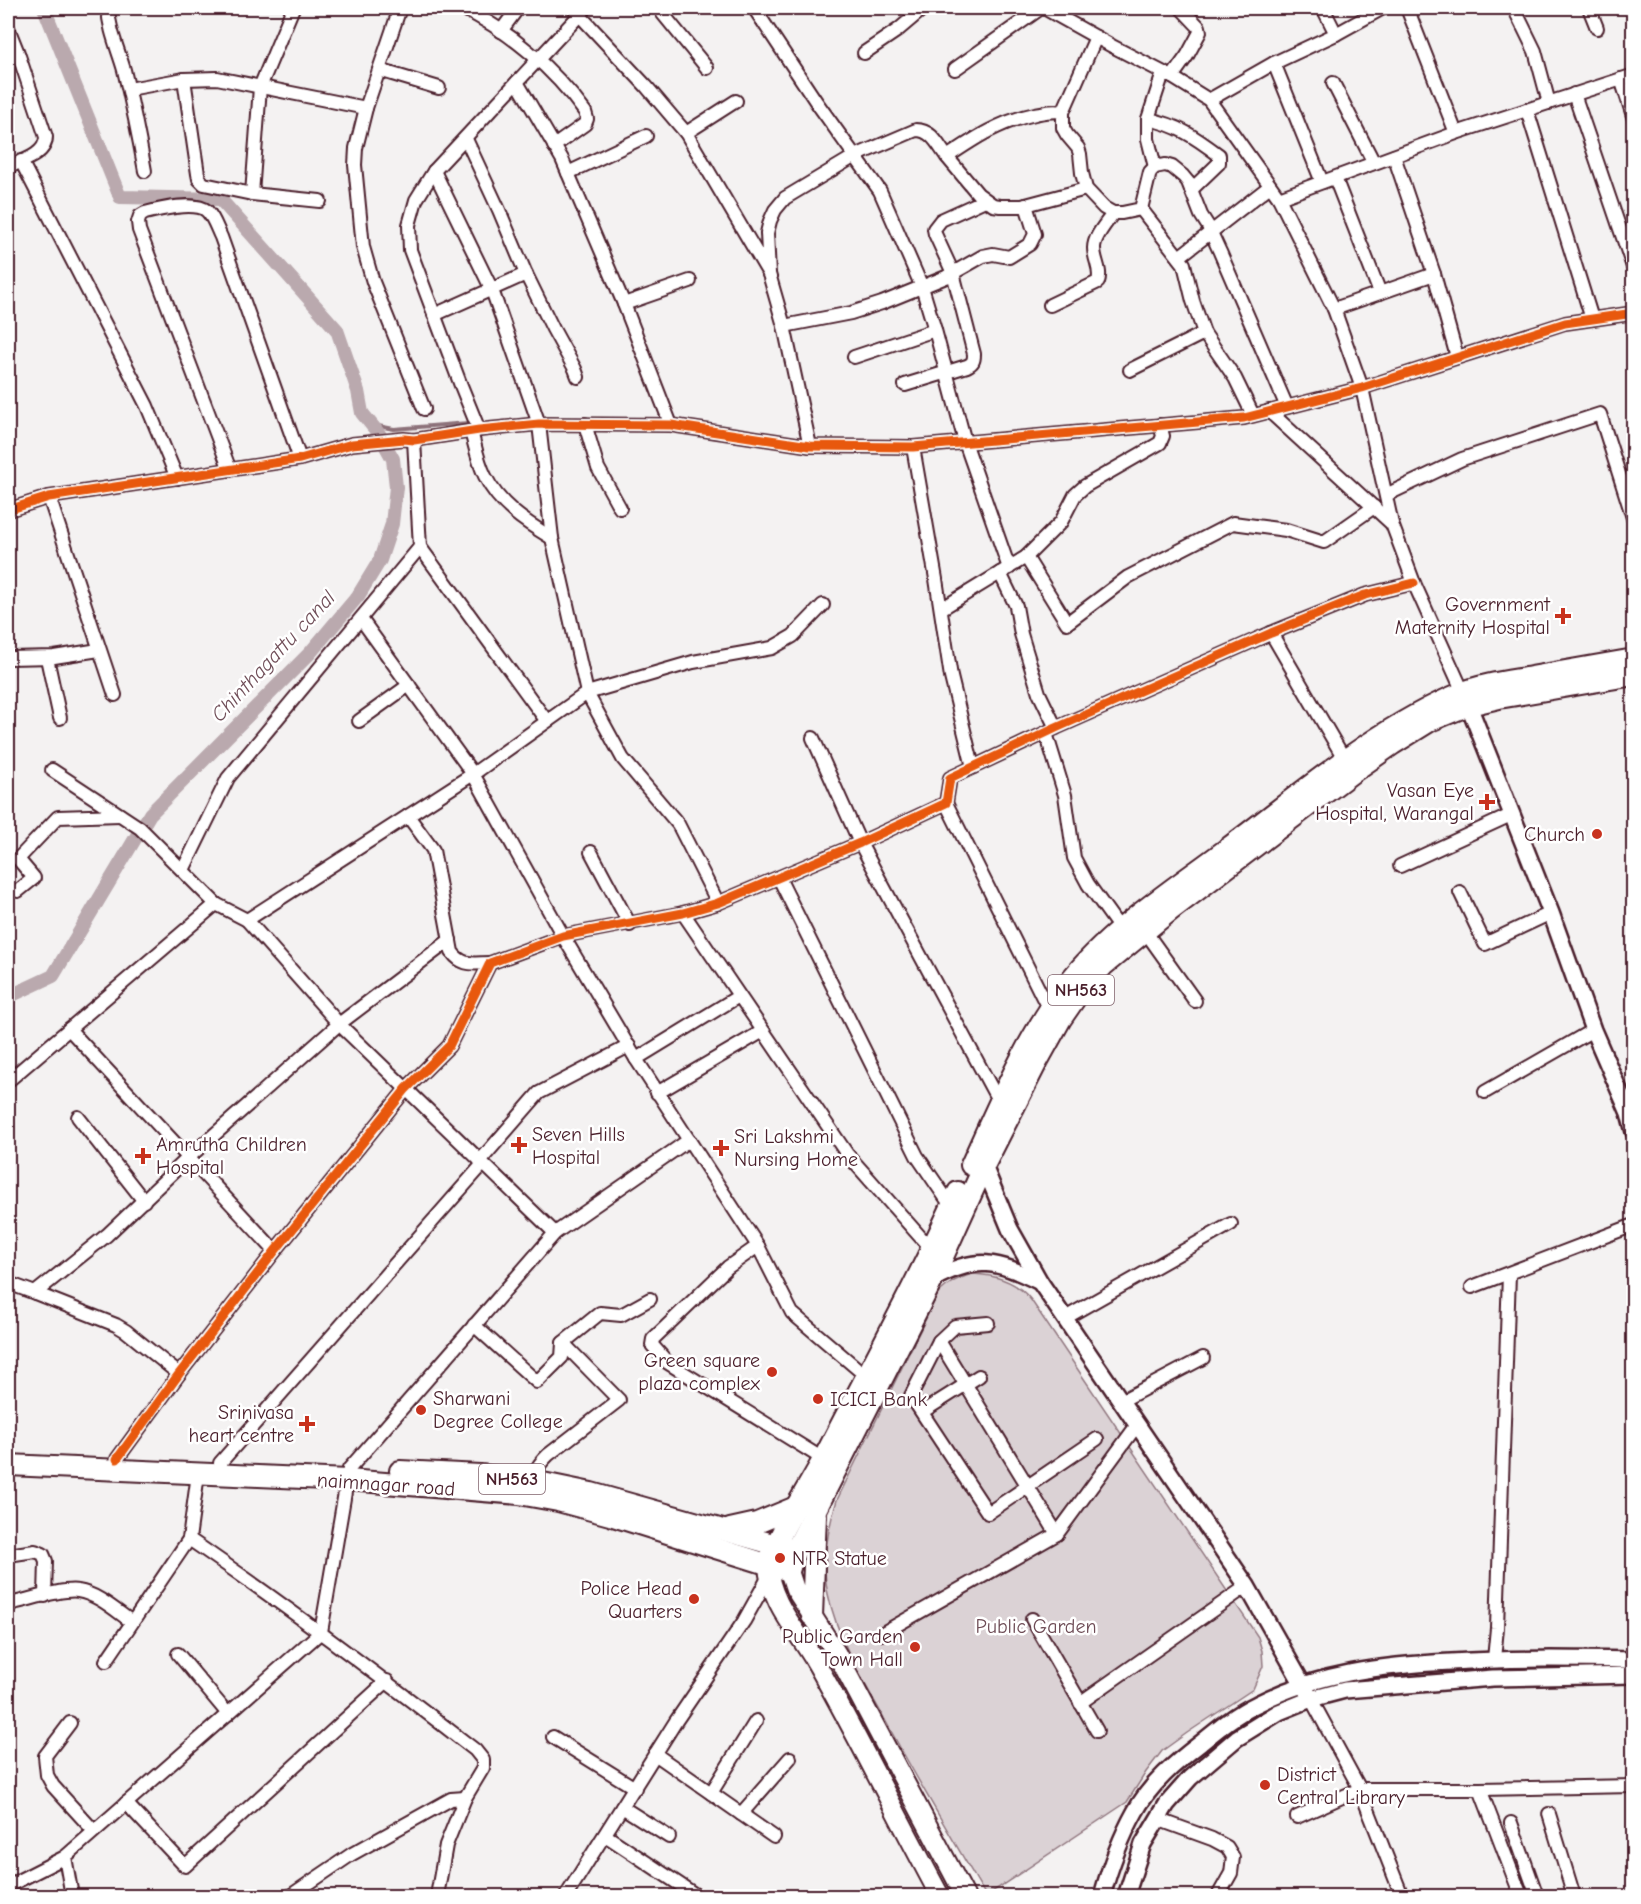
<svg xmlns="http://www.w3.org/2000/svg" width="1641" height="1904" font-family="'Comic Neue',sans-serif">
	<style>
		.green { fill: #dbd2d5; stroke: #927880; stroke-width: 1.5 }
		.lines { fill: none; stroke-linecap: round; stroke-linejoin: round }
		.stream { stroke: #8d727a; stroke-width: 4 }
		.canal { stroke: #baa9ae; stroke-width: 14 }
		.minor-casing { stroke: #4a1f2b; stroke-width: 16 }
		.tertiary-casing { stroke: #4a1f2b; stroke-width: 20 }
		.primary-casing { stroke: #4a1f2b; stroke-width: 22 }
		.trunk-casing { stroke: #4a1f2b; stroke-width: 24 }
		.minor { stroke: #fff; stroke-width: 12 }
		.tertiary { stroke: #fff; stroke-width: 15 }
		.primary { stroke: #fff; stroke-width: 18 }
		.trunk { stroke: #fff; stroke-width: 20 }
		.cycleway-casing { stroke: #fff; stroke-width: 13 }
		.cycleway { stroke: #e8590c; stroke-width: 9 }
		.poi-dot { fill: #c8321e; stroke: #fff; stroke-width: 2 }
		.labels { text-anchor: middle; stroke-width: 5; stroke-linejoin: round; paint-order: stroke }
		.shield { fill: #fff; stroke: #80626b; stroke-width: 1.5 }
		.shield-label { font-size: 18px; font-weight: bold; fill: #4a1f2b }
		.poi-label { font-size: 20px; fill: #4a1f2b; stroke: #fff; text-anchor: end }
		.street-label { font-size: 20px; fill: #4a1f2b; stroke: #fff }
		.park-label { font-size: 20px; fill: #6e4c56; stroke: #fff }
		.water-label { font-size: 21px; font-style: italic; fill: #714f59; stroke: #fff }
	</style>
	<rect width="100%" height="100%" fill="#f4f2f2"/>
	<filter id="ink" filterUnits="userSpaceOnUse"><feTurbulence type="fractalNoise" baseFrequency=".0167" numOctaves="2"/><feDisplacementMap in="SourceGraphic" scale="12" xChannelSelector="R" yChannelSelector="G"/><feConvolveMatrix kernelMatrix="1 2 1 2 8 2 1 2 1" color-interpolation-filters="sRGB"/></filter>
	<g filter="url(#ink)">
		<path class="green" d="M973,1274c22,1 44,7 58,26l227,337 4,14 1,15 -10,23 -66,44 -25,18 -16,21 -19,30 -141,94c-34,-58 -70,-118 -102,-178 -23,-41 -46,-78 -56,-124 -7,-29 0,-67 9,-94l101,-206c10,-11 20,-16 35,-20z"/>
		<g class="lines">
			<path class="stream" d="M367,420l11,6 16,3 74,-6"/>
			<path class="canal" d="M8,997l45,-21 97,-162 160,-161 48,-57 22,-36 12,-36 4,-37 -3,-28 -14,-25 -17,-21 -4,-22 -21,-61 -117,-131 -100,-2 -76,-189"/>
			<defs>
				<g id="minor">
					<path d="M108,8c1,22 10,41 16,62 8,33 15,67 21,101"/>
					<path d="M462,8c48,23 92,61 123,104l2,7 -2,5 -31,22"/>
					<path d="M573,8l73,78 40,47 83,141 15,52 26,120"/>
					<path d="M660,8l3,6 44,54"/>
					<path d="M754,8l63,95 63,88 42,96 13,43 30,112 44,126"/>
					<path d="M1044,8l68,38 60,31 37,23 70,98 55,111 28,79 30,136 22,59 49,109"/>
					<path d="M1323,8l13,26"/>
					<path d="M1407,8l49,125"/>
					<path d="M1514,8l21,43 14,52"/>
					<path d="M1589,8l8,20"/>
					<path d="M8,28l10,25 28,84c0,18 -24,24 -38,30"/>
					<path d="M501,31l17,-23"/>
					<path d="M864,53l34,-23 26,-22"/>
					<path d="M1274,63l48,119"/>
					<path d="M955,69l86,-61"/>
					<path d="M379,70l60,18"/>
					<path d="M1172,77l15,-21 13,-24 -1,-5 -18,-19"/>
					<path d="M184,79l14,95 1,5 5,5 48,10 68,7"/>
					<path d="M1621,79l13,40"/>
					<path d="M517,82l45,77 62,145 47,121"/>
					<path d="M1333,83l41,80"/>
					<path d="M129,89l55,-10 33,-1 149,30 34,-100"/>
					<path d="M1574,94l60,176"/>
					<path d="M1209,100l65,-37 62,-29 47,-26"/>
					<path d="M366,108l-10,40 -1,17 8,82 10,35 51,127"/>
					<path d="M1527,110l65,209"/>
					<path d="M1063,112l33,-75"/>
					<path d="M1148,119c30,6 47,18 71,36v8l-28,27"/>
					<path d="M686,133l50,-32"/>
					<path d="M466,139l33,71 27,64 27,55 22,40 3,8"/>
					<path d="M1394,156l40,118 23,83"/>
					<path d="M947,157l31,37 15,11 7,1h22l64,-17"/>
					<path d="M21,161l126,245 30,72"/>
					<path d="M1155,167l-7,-28v-20l15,-46"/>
					<path d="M434,171l58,119 47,134 13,114 35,155 36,66 55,65 40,79"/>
					<path d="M568,173l78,-37"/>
					<path d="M1335,178l45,115"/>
					<path d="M252,194l8,-107 33,-79"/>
					<path d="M1279,198l177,-65 178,-58"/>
					<path d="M1141,209l43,55 9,37 11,32 31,45 18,37"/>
					<path d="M1179,257l91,-71"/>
					<path d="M769,274l-2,-41 3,-12 5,-11 10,-12 70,-42 61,-26c16,0 22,15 31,27 28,-19 54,-36 88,-43 10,-2 18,-4 28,-2v16l4,7 11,13 2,6 2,19 4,16 18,19 9,5h9l19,-4 9,-37 5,-5 10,-2 7,2 11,9 5,6 13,33 7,11 12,26 67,155"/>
					<path d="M624,304l66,-23"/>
					<path d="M1050,305l48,-23c4,-13 -4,-21 -4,-34 0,-12 13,-25 19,-35"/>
					<path d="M1334,309l100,-35"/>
					<path d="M434,315l92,-41"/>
					<path d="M784,326l67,-13 31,-10 64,-26 37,-21 10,-2 16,3 21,-13 5,-10 -9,-29"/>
					<path d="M854,357l81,-27"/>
					<path d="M1130,370l74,-37"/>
					<path d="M905,385l62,-19c6,-3 7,-5 7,-12l-21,-81 -18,-39 -1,-5 7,-9 44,-20"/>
					<path d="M1269,411l123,113"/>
					<path d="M585,424l13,44 22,40"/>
					<path d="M479,430l-19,-47 -50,-133 -1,-25 7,-25 18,-29 152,-163"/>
					<path d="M471,431c4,15 7,31 14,45 14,29 40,46 67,62"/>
					<path d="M414,440l6,107 126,173"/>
					<path d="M913,447l23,132 15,98 22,90"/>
					<path d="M230,470l-91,-240 -1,-8 2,-6 5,-3c15,-4 51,-12 62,-2 7,7 10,18 14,26l79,222"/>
					<path d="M1386,495l76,-36 138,-45 34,107"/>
					<path d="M49,497l66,198"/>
					<path d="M8,510l41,-13 251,-38 52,-15 52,-5 10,1 65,-10 60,-6 132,1 139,21 103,1 331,-29 118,-30 203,-65 69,-10"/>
					<path d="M1026,557l41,66 61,-46 105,-54 53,7 38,12 50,-35"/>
					<path d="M1000,573l16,33 5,28 18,59 17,35"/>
					<path d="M941,609l85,-52 35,-35 14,-27 10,-9 75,-43 3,-7 -3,-11"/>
					<path d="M361,619l112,155 90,162 73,123 122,187 34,67 74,63"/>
					<path d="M1271,633l74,127"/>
					<path d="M8,658l46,-1 45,-7"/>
					<path d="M47,658l13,60"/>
					<path d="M359,721l50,-36"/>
					<path d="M1046,733l19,62 9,63 14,26 33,46"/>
					<path d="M813,738l47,105 139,259"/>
					<path d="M52,770l88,58 76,76"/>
					<path d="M946,803l103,207"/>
					<path d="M408,816l25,34 19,102c11,15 21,11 38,11"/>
					<path d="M591,852l39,73"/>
					<path d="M1400,866l113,-52"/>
					<path d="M183,870l45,-92 192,-231"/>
					<path d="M779,878l138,278 35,51"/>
					<path d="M18,891l16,-13 -16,-19 40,-42 62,-2"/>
					<path d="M1460,892l25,52 66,-31"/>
					<path d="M683,913l164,241 84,95"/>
					<path d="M247,920l92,104 216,209 134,-93"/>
					<path d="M1145,931l50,70"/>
					<path d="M69,1029l206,222"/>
					<path d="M636,1059l103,-63"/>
					<path d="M8,1081l208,-177 31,16 226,-146 114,-81 106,-31 79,-14 21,-12 30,-31"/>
					<path d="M1485,1092l108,-62"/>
					<path d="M657,1093l106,-62"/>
					<path d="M78,1117l66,84"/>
					<path d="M480,1161l59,-68 90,-47"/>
					<path d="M758,1246l-30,21 -75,72 -1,6 16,18 155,96"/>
					<path d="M8,1283l27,10 72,-58 81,-77 151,-134 111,-84"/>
					<path d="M1472,1287l162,-62"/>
					<path d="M35,1293l81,32 10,6 53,43"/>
					<path d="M1065,1318l166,-94"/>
					<path d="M988,1323l-33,3 -16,15 -28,55 77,117 109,-74"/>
					<path d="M474,1325l63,57 25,-25 1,-14 37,-30 21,2 29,-16"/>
					<path d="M939,1341l118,193"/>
					<path d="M1121,1401l82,-43"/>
					<path d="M922,1412l57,-36"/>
					<path d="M117,1459l62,-85 96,-123 131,-162 43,-43 41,-83 73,-27 120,-23 35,-10 142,-60 86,-40 4,-25 106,-50 215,-95 94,-38 49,-12"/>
					<path d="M220,1463l263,-299"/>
					<path d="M533,1481c2,-12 7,-18 15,-26l71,-55 -56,-57"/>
					<path d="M189,1539c98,67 192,138 286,211l8,10v8l-18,30 -19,47 -9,51"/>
					<path d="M8,1555l27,-4 8,3 3,7 -1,35"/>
					<path d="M8,1604c18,-3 54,-16 70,-13 20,3 38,20 54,31"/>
					<path d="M1032,1619l65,112"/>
					<path d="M881,1634l176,-100 80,-109"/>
					<path d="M178,1654l50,60"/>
					<path d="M1494,1659l3,-31 12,-354"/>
					<path d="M106,1661l83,-122 9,-65"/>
					<path d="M1311,1699l49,90 42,107"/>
					<path d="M1080,1703l167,-117"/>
					<path d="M70,1723l-25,33 2,19 6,11 41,45"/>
					<path d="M553,1737l82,51"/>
					<path d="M655,1754l119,83"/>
					<path d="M1480,1789l41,107"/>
					<path d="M711,1793l45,-72"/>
					<path d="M126,1803l59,63 202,-185"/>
					<path d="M622,1807l47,30"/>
					<path d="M741,1814l49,-56"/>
					<path d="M1549,1814l25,82"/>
					<path d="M1297,1817l63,-28h120l154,-3"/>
					<path d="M1157,1819l55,20 15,8 6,10 -2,16 -13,23"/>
					<path d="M1511,1823l26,73"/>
					<path d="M605,1835l92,61"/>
					<path d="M65,1857l7,39"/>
					<path d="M8,1886l57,-29 256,-225 28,-163 206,-236"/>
					<path d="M290,1896l62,-42 99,-55 14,-1"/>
					<path d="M566,1896l110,-175 68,-100 24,-43"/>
				</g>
				<g id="tertiary">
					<path d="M1465,696l86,217 42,117 36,83 5,19"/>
					<path d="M984,1166l26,63 30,53 207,304 64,113"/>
					<path d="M933,1279c44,-24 64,-18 107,3"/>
					<path d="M1102,1896c8,-29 18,-57 33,-84 15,-28 41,-50 66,-69 17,-14 35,-29 56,-39 60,-31 127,-39 194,-42 61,-4 122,-3 183,-2"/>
					<path d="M1126,1896l17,-52 24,-40 23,-26 47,-40 42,-26 32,-13 34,-9 148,-12 141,-3"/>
				</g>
				<g id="primary">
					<path d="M768,1564c1,39 32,69 50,102 42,75 81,154 122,230"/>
					<path d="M789,1571l6,18 42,65 128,242"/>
				</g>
				<g id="trunk">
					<path d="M971,1165c28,-62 56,-129 98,-183 40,-52 106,-94 159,-134 73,-54 148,-120 233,-155 21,-9 47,-12 70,-16 34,-6 68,-12 103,-18"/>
					<path d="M8,1465l340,15 171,14 39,7 52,14 179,56 6,-20 138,-272 51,-113 52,-102 25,-45 20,-29 23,-25 67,-55 182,-138 40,-28 37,-23 39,-16 30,-7 135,-23"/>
					<path d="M400,1471l80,4 53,6 58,12 196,55"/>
					<path d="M730,1529l27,-6 41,-17"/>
					<path d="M768,1564c14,-38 38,-72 57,-108 45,-88 93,-175 133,-264"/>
					<path d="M812,1616l4,-101"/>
				</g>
			</defs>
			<use href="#minor" class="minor-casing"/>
			<use href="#tertiary" class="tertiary-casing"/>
			<use href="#primary" class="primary-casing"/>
			<use href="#trunk" class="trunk-casing"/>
			<use href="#minor" class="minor"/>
			<use href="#tertiary" class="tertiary"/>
			<use href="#primary" class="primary"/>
			<use href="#trunk" class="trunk"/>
			<defs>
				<g id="cycleway">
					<path d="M8,510l41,-13 251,-38 52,-15 52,-5 10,1 65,-10 60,-6 132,1 139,21 103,1 331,-29 118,-30 203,-65 69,-10"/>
					<path d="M117,1459l62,-85 96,-123 131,-162 43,-43 41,-83 73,-27 120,-23 35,-10 142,-60 86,-40 4,-25 106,-50 215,-95 94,-38 49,-12"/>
				</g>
			</defs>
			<use href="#cycleway" class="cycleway-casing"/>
			<use href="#cycleway" class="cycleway"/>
		</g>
	</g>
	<g class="poi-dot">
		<path d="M1560 607h6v6h6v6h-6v6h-6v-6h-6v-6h6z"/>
		<path d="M1484 793h6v6h6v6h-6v6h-6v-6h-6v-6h6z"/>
		<circle cx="1597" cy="834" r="6"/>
		<path d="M516 1136h6v6h6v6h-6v6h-6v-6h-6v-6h6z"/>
		<path d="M718 1139h6v6h6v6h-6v6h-6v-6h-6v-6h6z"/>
		<path d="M140 1147h6v6h6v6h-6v6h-6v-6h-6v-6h6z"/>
		<circle cx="772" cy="1372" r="6"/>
		<circle cx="818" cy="1399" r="6"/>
		<circle cx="421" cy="1410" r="6"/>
		<path d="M304 1415h6v6h6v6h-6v6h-6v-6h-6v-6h6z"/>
		<circle cx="780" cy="1558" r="6"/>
		<circle cx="694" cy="1599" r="6"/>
		<circle cx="915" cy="1647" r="6"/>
		<circle cx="1265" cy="1785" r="6"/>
	</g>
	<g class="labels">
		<g class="shield">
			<rect x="1048" y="975" width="66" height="30" rx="4.5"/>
			<rect x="479" y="1464" width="66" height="30" rx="4.5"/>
		</g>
		<g class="shield-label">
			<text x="1081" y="996">NH563</text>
			<text x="512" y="1485">NH563</text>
		</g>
		<g class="poi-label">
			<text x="1550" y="611">Government<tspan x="1550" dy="23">Maternity Hospital</tspan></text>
			<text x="1474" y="797">Vasan Eye<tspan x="1474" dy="23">Hospital, Warangal</tspan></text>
			<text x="1585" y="841">Church</text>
			<text x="532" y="1141" text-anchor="start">Seven Hills<tspan x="532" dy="23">Hospital</tspan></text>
			<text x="734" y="1143" text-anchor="start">Sri Lakshmi<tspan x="734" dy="23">Nursing Home</tspan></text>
			<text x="156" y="1151" text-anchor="start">Amrutha Children<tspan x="156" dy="23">Hospital</tspan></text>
			<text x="760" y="1367">Green square<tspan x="760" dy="23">plaza complex</tspan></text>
			<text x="433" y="1405" text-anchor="start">Sharwani<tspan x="433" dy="23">Degree College</tspan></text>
			<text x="830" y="1406" text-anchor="start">ICICI Bank</text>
			<text x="294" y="1419">Srinivasa<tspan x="294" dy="23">heart centre</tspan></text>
			<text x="792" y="1565" text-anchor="start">NTR Statue</text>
			<text x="682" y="1595">Police Head<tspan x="682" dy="23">Quarters</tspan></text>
			<text x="903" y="1643">Public Garden<tspan x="903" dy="23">Town Hall</tspan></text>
			<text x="1277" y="1781" text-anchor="start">District<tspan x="1277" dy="23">Central Library</tspan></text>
		</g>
		<g class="street-label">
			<text transform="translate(386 1484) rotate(4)" y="7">naimnagar road</text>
		</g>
		<g class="park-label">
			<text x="1036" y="1633">Public Garden</text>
		</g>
		<g class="water-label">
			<text transform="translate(273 656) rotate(-47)" y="7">Chinthagattu canal</text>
		</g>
	</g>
	<rect width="1641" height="1904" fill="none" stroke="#fff" stroke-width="30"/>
	<rect x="15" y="15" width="1611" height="1874" fill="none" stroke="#4a1f2b" stroke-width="2" filter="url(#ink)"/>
</svg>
